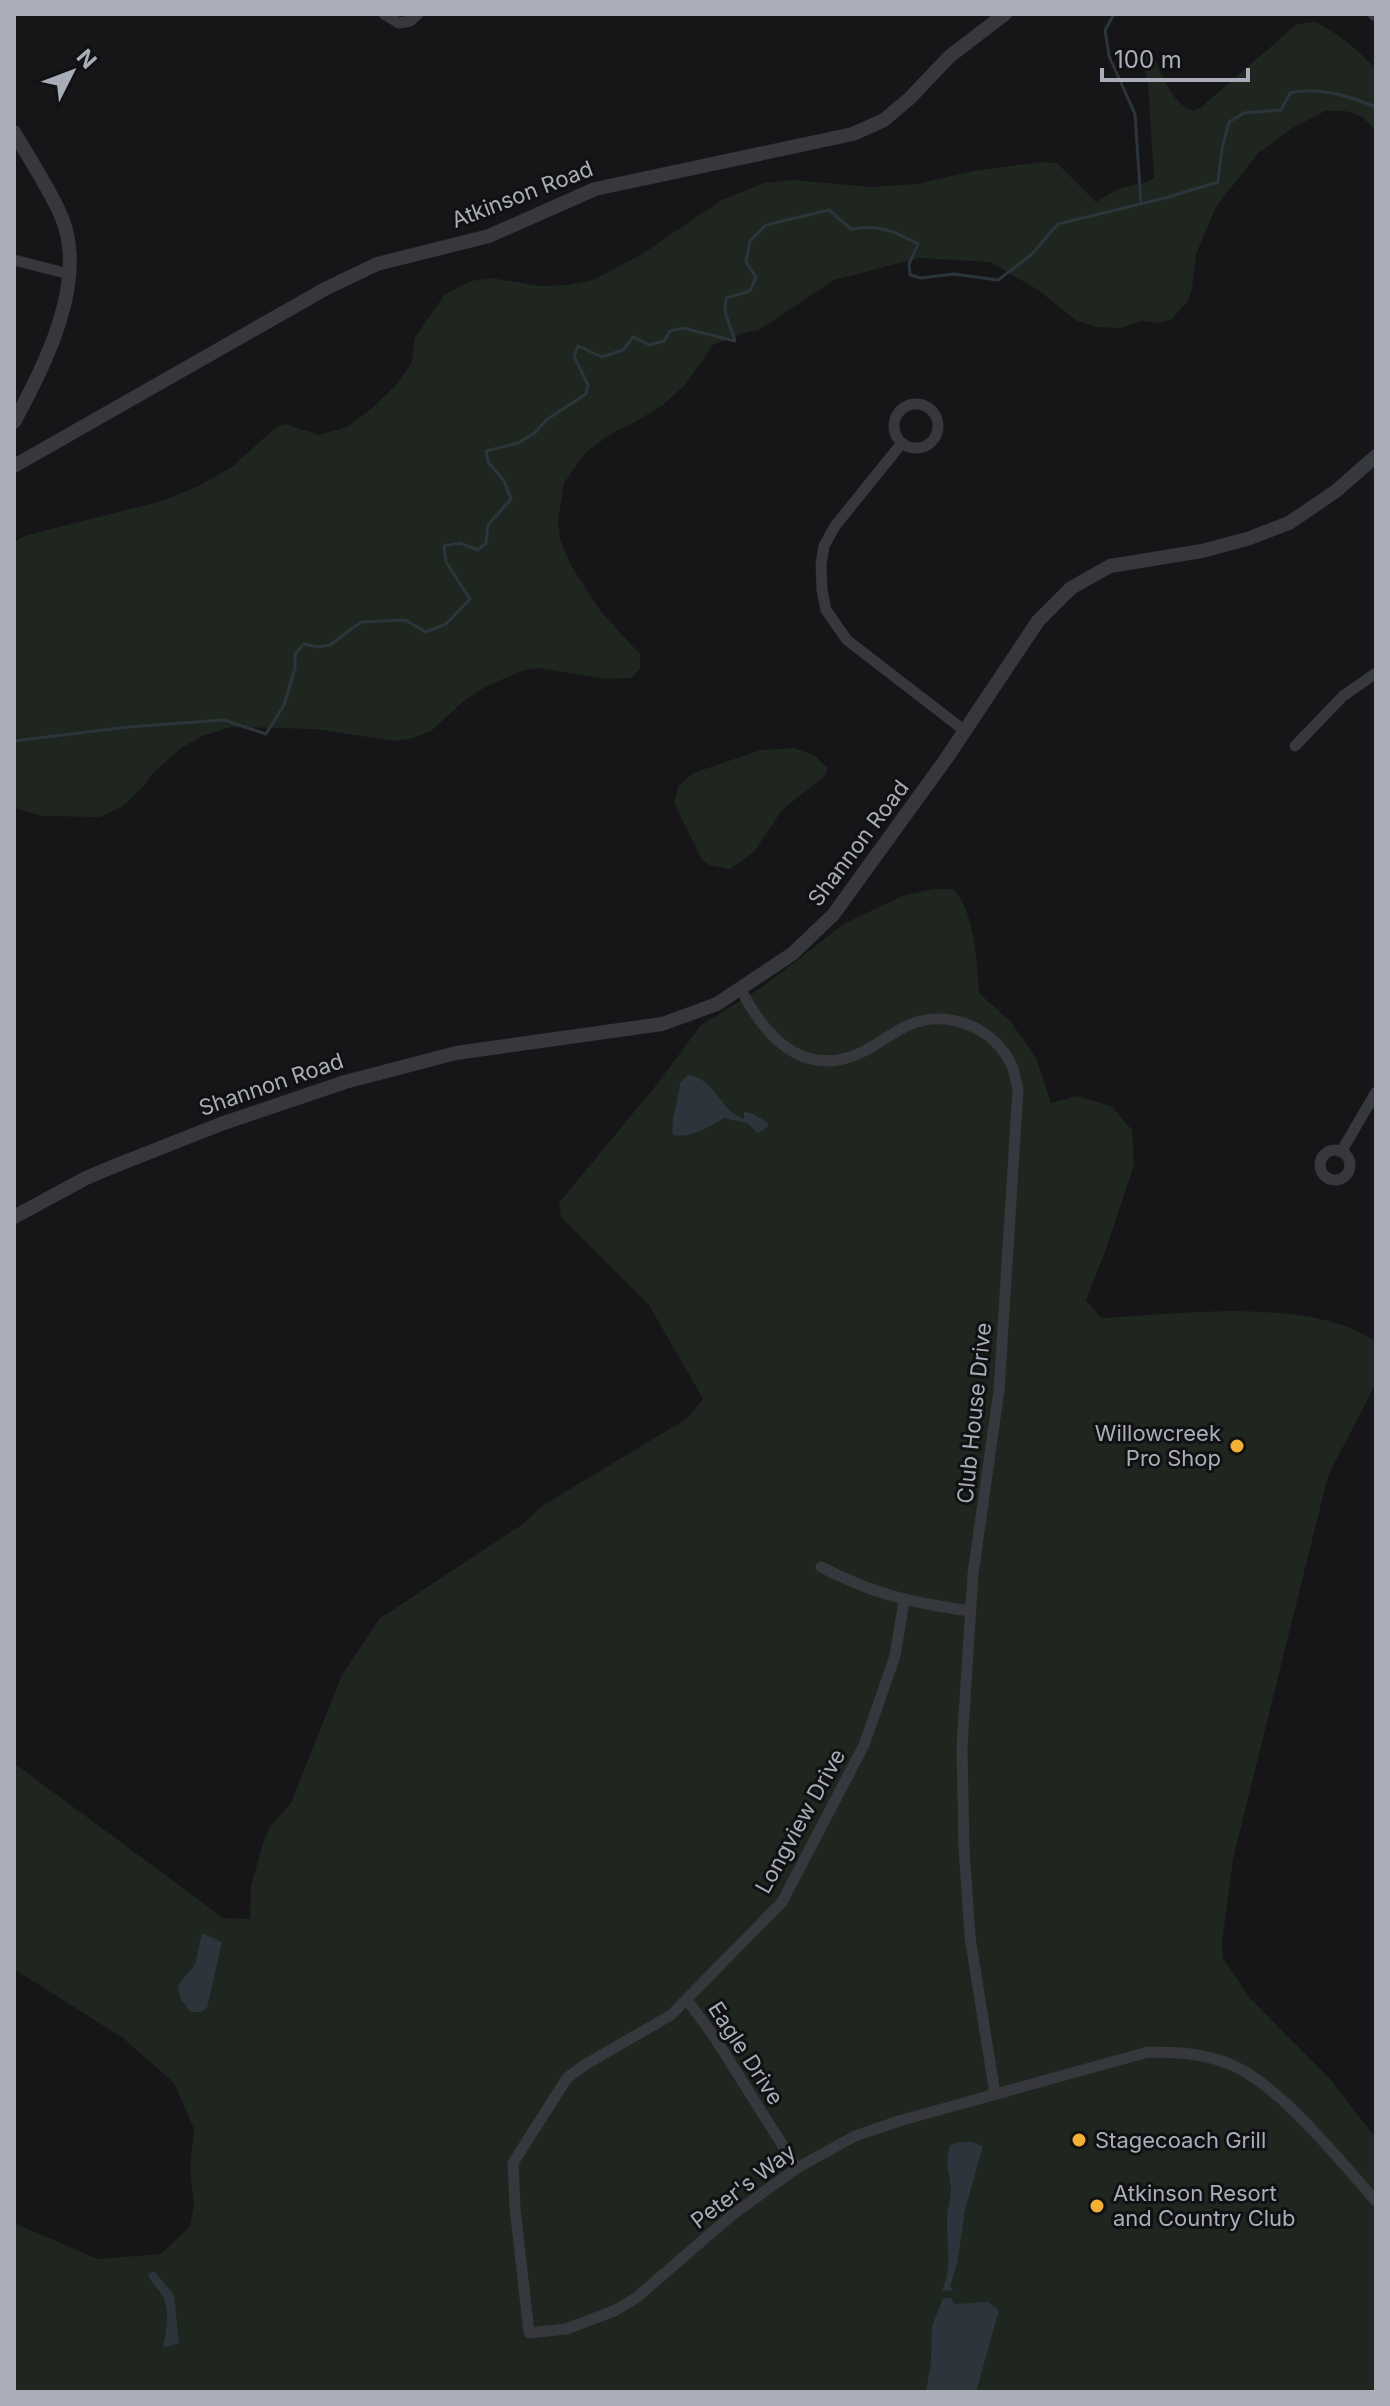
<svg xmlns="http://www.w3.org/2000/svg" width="1390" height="2406" font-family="Inter,sans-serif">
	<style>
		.green { fill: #1e261f }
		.water { fill: #2c353c }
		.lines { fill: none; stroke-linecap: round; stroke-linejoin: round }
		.stream { stroke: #2c353c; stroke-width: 3 }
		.minor { stroke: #37383d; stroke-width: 11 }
		.tertiary { stroke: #37383d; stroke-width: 14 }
		.poi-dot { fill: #f2b134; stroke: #111113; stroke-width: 3 }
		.labels { text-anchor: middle; stroke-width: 6; stroke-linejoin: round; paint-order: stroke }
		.street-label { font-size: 22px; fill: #a8adb8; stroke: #111113 }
		.poi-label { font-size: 22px; fill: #a8adb8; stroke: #111113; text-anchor: start }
	</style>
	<rect width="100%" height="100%" fill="#161618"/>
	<g class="green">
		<path d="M1316,22c23,12 43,28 60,48v60l-15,-14 -16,-5h-20l-31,16 -36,26 -42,54 -20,47 -4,35 -5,13 -15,17 -12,4 -19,-2 -20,7 -24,-1 -20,-6 -39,-31 -48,-28 -71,-4 -85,22 -75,50 -16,3 -30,12 -28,40 -23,21 -34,20 -13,5 -29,21 -22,31 -6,37 2,20 12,27 30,46 38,41v15l-9,9 -26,1 -67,-11 -17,3 -36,16 -20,13 -34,31 -18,7 -19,3 -78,-12 -85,-2 -29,9 -22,13 -29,26 -7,11 -21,20 -23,11 -57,-1 -29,-8v-266l10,-6 138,-35 37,-15 34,-20 42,-38 10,-4 34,11 28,-8 23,-17 28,-27 14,-21 3,-24 30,-44 26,-13 20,-3 48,8 29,-1 25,-5 49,-26 78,-53 44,-18 29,-3 79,7 44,-3 58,-13 67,-9 16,1 39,39 24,-14 28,-6 6,-5 -6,-93 -7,-30 12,1c10,20 18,48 40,56l7,-3 97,-84z"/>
		<path d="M794,748l20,7 14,13 -4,9 -42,33 -28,42 -24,17 -21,-4 -8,-7 -27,-55 4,-16 15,-14 68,-23z"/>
		<path d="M933,889h20c22,22 24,73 26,104l32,29 25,36 15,45 26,-7 34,10 21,24 2,35 -29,87 -19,48 15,18c77,-4 210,-22 275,24v41l-48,93 -95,383 -11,84 1,15 26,39 80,81 47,60v254h-1362v-169l84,36 63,-5 29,-28 4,-21 -4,-36 4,-40 -20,-46 -51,-45 -109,-69v-206l209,155 27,1 1,-33 13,-46 7,-14 20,-23 51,-128 37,-56 144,-95 19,-18 146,-88 15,-19 -54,-94 -88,-88 -2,-14 98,-119 44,-59 60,-37 83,-64 58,-28z"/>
	</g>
	<g class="water">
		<path d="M688,1075c27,3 32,36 56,44v-7l7,1 16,9 1,5 -10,6 -11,-10 -23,-5c-13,8 -35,21 -51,17 -3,-13 6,-36 7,-52z"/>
		<path d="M202,1933l20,9 -15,66 -7,4h-9l-10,-12 -3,-15 17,-20z"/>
		<path d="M972,2142l11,4 -18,64 -8,54 -7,22 3,4 -12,1c14,-22 3,-55 7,-82 1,-6 3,-12 3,-19 -1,-18 -7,-25 -1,-44l8,-4z"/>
		<path d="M155,2272l19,23 5,48 -16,5c3,-17 8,-38 -1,-53 -5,-8 -12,-12 -14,-22z"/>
		<path d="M943,2298h8l4,6 33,-2 11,8 -23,82h-50l5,-30 1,-36z"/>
	</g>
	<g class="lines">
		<g class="stream">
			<path d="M1114,14l-9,16 4,26 26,58 6,90"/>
			<path d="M14,741l114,-14 96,-7 42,14 18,-29 11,-37v-14l9,-10 13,3 13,-2 31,-23 44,-2 21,12 20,-8 24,-25 -24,-37 -2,-16 16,-3 18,7 8,-7 2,-18 23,-26 -7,-18 -16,-19 -2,-11 32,-8 17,-10 11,-13 40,-26 2,-9 -14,-29 4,-10 24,11 21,-7 10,-13 17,8 14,-4 6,-10 13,-3 52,13 -10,-29 1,-14 24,-7 6,-14 -10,-15 4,-21 16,-16 63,-15 22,19c28,-5 42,2 67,15l-9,20 1,11 11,3 33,-4 44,6 33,-25 27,-31 107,-26 53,-16 4,-33 7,-27 15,-9 37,-3 9,-17c30,-7 58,3 86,14"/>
		</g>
		<g class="minor">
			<path d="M384,14l15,9 11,-2 8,-7"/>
			<path d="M14,260l55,14"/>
			<circle cx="916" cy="426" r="22"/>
			<path d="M902,443l-67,83 -11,20 -3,18 1,26 4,20 21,30 118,91"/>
			<path d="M1295,746l48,-50 33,-23"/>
			<path d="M741,990c22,42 56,84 109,67 21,-6 38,-23 59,-32 39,-17 86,3 103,41 3,7 4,16 6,24l-19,300 -26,184 -11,172 2,102 6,89 25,157"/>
			<circle cx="1335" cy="1165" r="15"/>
			<path d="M1341,1152l35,-60"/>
			<path d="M821,1567c55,28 88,35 149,44"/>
			<path d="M904,1601l-9,55 -31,89 -82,157 -111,113 -88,51 -16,12 -54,85 2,45 14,125 37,-4 48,-18 22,-13 96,-83 65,-47 58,-32 44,-15 249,-69c28,0 53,1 79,11 51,19 112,97 149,138"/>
			<path d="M687,2000l26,35 84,133"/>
		</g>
		<g class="tertiary">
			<path d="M1375,14h1"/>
			<path d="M14,132c16,28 36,57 48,86 26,65 -18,148 -48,204"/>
			<path d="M14,466l311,-177 52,-25 112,-28 106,-47 258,-55 31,-14 26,-22 40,-42 55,-42"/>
			<path d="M14,1217l72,-39 31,-13 104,-41 124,-42 111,-29 206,-29 55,-20 75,-50 41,-39 113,-156 92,-138 33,-33 39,-22 92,-15 45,-12 42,-16 47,-32 40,-35"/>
		</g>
	</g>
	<g class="poi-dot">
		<circle cx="1237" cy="1446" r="8"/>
		<circle cx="1079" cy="2140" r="8"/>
		<circle cx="1097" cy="2206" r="8"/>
	</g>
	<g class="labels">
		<g class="street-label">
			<text transform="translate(522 194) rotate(-21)" y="8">Atkinson Road</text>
			<text transform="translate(858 843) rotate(-53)" y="8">Shannon Road</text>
			<text transform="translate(271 1084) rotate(-19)" y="8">Shannon Road</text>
			<text transform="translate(974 1413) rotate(-84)" y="8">Club House Drive</text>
			<text transform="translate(800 1821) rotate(-61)" y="8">Longview Drive</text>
			<text transform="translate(746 2053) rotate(57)" y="8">Eagle Drive</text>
			<text transform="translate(743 2186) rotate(-37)" y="8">Peter's Way</text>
		</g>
		<g class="poi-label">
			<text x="1221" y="1441" text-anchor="end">Willowcreek<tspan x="1221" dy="25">Pro Shop</tspan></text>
			<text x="1095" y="2148">Stagecoach Grill</text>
			<text x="1113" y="2201">Atkinson Resort<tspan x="1113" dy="25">and Country Club</tspan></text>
		</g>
	</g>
	<rect width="1390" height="2406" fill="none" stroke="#a8adb8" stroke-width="32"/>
	<g transform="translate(72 72) rotate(48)" stroke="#111113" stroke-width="6" paint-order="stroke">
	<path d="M0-6L14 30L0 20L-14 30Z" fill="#a8adb8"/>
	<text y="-12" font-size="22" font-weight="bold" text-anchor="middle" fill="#a8adb8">N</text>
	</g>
	<path d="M1102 68v12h146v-12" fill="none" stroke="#a8adb8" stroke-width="4"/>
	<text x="1114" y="68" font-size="24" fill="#a8adb8" stroke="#111113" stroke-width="6" paint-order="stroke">100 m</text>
</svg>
